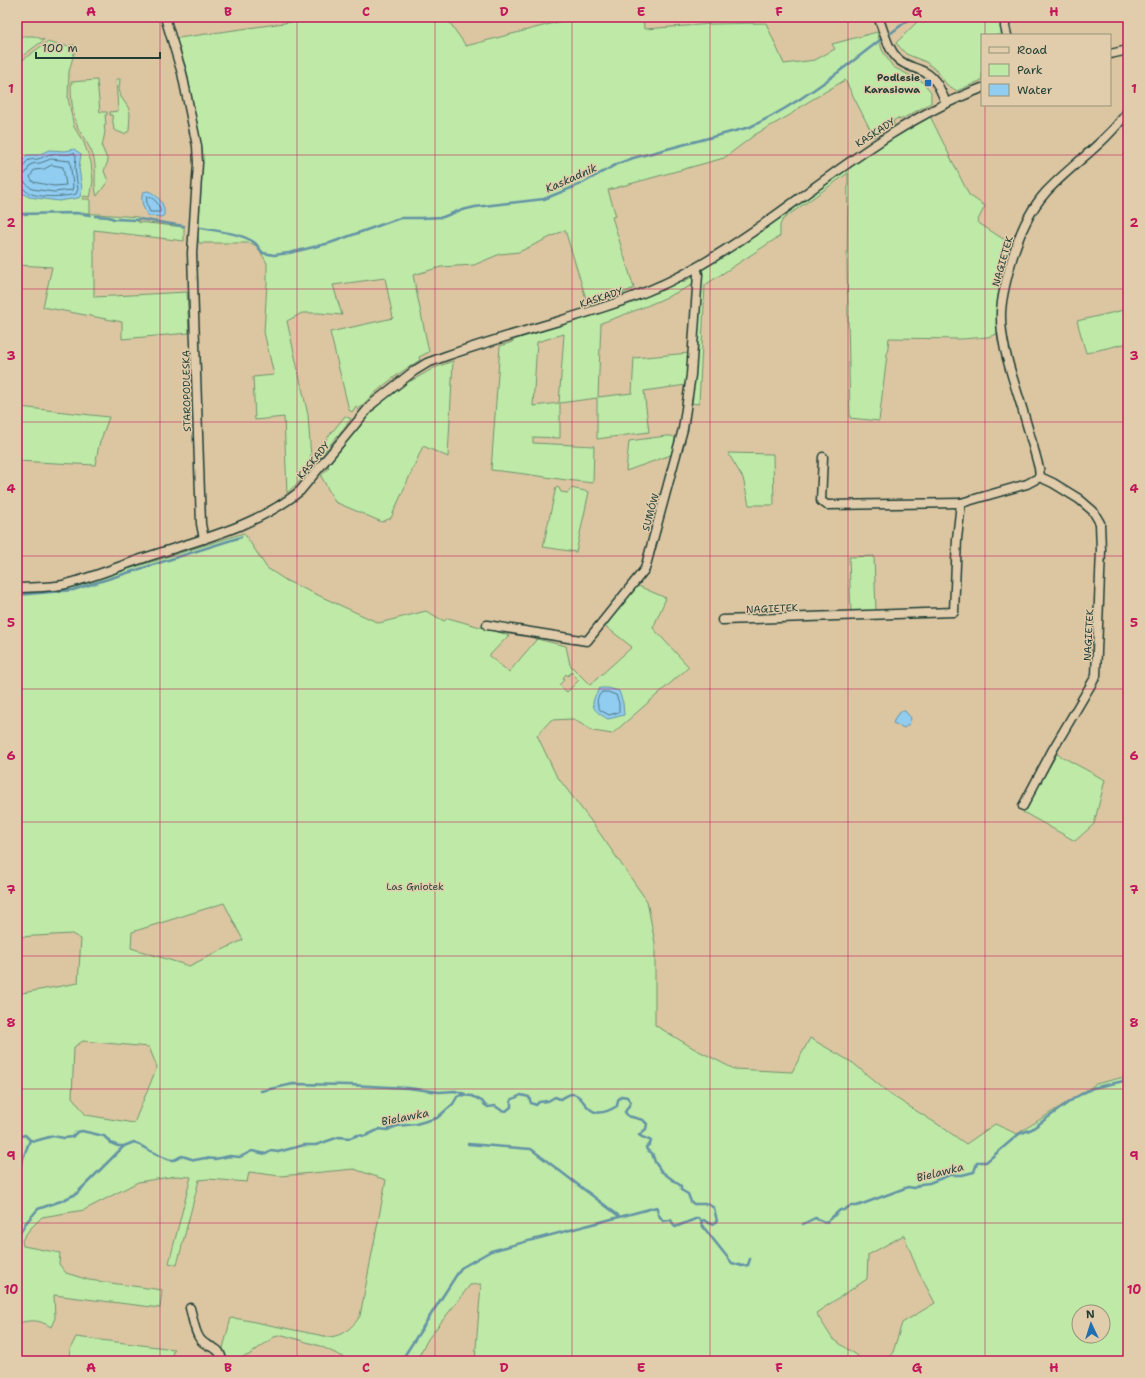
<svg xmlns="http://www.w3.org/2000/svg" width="1145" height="1378" font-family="'Shantell Sans',sans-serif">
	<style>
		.green { fill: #bee9a6; stroke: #6e936d; fill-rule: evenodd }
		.water { fill: #91ccf1; stroke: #6393a5 }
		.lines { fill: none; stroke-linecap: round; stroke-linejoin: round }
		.shore { stroke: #4d7680; stroke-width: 1 }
		.stream { stroke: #6393a5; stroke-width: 2.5 }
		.street-casing { stroke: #1f3d34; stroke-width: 11 }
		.street { stroke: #e1ccab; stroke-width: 8 }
		.grid { fill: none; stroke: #c2185b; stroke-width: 1; stroke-opacity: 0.55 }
		.poi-dot { fill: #1f6fb2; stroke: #e1ccab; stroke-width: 1.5 }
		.labels { text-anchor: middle; stroke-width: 3; stroke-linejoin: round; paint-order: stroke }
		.poi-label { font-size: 10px; font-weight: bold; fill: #1f3d34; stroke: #e1ccab; text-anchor: end }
		.street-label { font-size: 10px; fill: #1f3d34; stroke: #e1ccab }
		.park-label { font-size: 10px; fill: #27463a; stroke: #e1ccab }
		.water-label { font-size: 11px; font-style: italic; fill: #25443d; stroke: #e1ccab }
		.neatline { fill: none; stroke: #c2185b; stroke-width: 1.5 }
		.grid-label { font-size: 13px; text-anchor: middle; font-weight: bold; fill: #c2185b }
	</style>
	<rect width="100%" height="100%" fill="#dcc6a2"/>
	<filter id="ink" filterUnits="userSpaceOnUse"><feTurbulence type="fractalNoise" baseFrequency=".025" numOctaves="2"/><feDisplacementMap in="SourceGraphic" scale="8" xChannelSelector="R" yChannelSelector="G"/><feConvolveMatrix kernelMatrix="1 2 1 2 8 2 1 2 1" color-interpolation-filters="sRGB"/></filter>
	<g filter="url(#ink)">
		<g class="green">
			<path d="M305,17h141l20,29 111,-29h66l1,12 68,-5 54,-1 18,41 31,-4 20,-11 -3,-5 45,-12 5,18 11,17 30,15 8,10v11l-31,17 -2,-2 -5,3 1,3h-5l-12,8v2l-3,3 -29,-57 -42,25 -13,10 -34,19 -32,24 -116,32 8,26 -4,1 22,71 -22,10 -24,7 -23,-75 -46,22 -19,2 -26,11 -33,2 -28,8 16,77 -10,5 1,3c-23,14 -44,30 -62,50l-2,-4 -4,6 -3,-2 -19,-78 63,-14 -8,-40 -52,7 9,30 -23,-2h-17l-15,8 21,94 3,43 34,-42 6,3 -48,59 -16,15 -3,-76 -29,3 -2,-43 21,-2 -10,-43 3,-48v-21l-10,-17 -7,-3h-51l-1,-6 5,-82 -17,-87 -9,-28 1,-2 127,-18z"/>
			<path d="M922,17h80l1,3 -2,6 3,9h-22v45l-25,11 -11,-7 -8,-12 -12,-10 -20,-8 -10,-11z"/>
			<path d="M23,36h11l10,4 -27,20v-21z"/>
			<path d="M47,42l15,4 12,-1 1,4 -6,23 -1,26 6,29 10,16 7,19 2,19 -2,12 -1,4 -6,-1 -2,3h7l1,2v12h-7l55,4v5l46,5v14l-90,-11v67l93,-5 2,41 -67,6v-17l-79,-15 9,-40 -35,-2v-201z"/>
			<path d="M116,79h4l-1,10 2,8 7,10 2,6 -1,18 -5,3 -10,-4 -2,-15h-2v-3l8,-1z"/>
			<path d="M97,80l3,32h7v3h-2l1,10h-2l1,7 -3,15 6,14 -4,10 4,10 -11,15c-4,-10 0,-25 -3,-37 -3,-12 -11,-21 -16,-31 -6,-14 -7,-30 -7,-46z"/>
			<path d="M930,116l39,79 16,11 -8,16 34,22 -13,51 -1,39 -9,3 -27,2 -72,-1 -10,83 -29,-3 -3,-153 1,-92 -65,46 -3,6v11l-75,49 -6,119 -8,-1 9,-129 3,-6c79,-45 146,-109 227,-152z"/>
			<path d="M692,277l2,2 -2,6c-29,15 -59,27 -91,38l-3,74 34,-4 2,-35 55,-5 -3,32 -42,6 5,41 -52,7v-41l-37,5v35l-27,-1v6l61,3 -1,37c-34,-3 -68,-10 -102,-13l9,-124 12,-4 1,-2 117,-36 52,-24 1,2zM564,334l-5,69 -26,3 4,-64z"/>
			<path d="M1128,309v34l-42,10 -9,-32z"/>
			<path d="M453,361l-5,96 -25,-11 -32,72 -9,4 -47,-20 -14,-26 8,-9 -1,-2 44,-54 35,-31 4,1 23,-13z"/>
			<path d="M20,407l89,10 -10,28 -4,20 -78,-4v-40z"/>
			<path d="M666,436h6l4,3 -5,16 -45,16 3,-30z"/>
			<path d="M728,453l45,1 1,51h-25l-6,-27z"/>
			<path d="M556,487l3,1 2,4 7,1 3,-5 18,4 -13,60 -33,-5z"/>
			<path d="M244,533l23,35 20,13 92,42 47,-12 18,10 4,-3 61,17 -20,21 20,16 28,-33 29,7 4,19 20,20 42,-38 -27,-21 31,-41 30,13 -13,30 36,39 -77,67 -19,-3 -20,-12 -22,1 -14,15 19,40 38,50 53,76 8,42v82l38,23 41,21 58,3 18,-34 43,25 38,32 51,32 24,17 29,-20 22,10 79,-50 32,-8v285h-242l7,-9 9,-29 33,-20 -17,-32 -14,-36 -36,20 -1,24 -51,34 16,25 32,23h-389l6,-77 -11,1 -42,54 -12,22h-64l-32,-15 -37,-11 -9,2 -25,18 -19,6h-6l-2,-9 9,-34 9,1 89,18c14,-1 24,-10 31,-21l26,-136 -32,-11 -74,7 -31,-4 -2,10 -39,-3 -9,1 -22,85 -8,-2 22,-86 -15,-1 -38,6 -54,28 -42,7 -13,13 -7,10 1,6 37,7 -1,11 7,9 23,7 73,10 -2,18 -106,-13 1,23 -4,9c-13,-8 -19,-7 -34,-4v-329l61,-11 3,-44 -9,-5 -55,3v-345l51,-4zM571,672l8,8 -12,12 -8,-7 5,-5 -1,-2 3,-4 2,2zM224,903l19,37 -54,26 -58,-18 1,-16zM83,1041l66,6 8,20 -23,56 -48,-8 -14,-18 2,-50zM1079,1312h24v24h-24z"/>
			<path d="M874,556l2,55 -25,2 -2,-56z"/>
			<path d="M1057,754l48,26 -11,44 -19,17 -52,-29z"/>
			<path d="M76,1337l98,12 -2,6 -4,6h-97l-1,-12z"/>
		</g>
		<g class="water">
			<path d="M74,149l7,5 -2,14 3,21 -2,8 -2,1 -19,3 -30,-4 -7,-4 -5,-13 3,-16 7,-9h11l11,-5 16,1z"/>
			<path d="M148,191c9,3 18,14 16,24l-2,2 -13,-1c-6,-6 -9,-16 -6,-24z"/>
			<path d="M600,688h8l11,3 4,12 1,12 -16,4c-16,-9 -20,-14 -8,-31z"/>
			<path d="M902,711h3l6,7 -2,6 -5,4 -11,-5 3,-7z"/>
		</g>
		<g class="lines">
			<g class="shore">
				<path d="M51,159l19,2 3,25 -1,4 -18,2 -22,-3 -11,-10v-3l5,-3 5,-9 9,-1z"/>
				<path d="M52,165l11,2 3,18 -12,1 -21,-4 -3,-5 4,-7 10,-1z"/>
				<path d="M17,172l5,-2c5,-11 5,-10 16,-11 5,-1 8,-4 13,-5 8,-1 15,2 23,-1l2,3 -1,12 3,21 -2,5c-10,3 -44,5 -51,-4 -2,-1 -3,-4 -4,-6l-4,-1"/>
				<path d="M147,196c7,1 14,10 13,16h-10l-3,-7z"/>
				<path d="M602,692h6l8,3 3,8v9l-10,3 -9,-5c-4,-7 -4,-12 2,-18z"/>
			</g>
			<g class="stream">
				<path d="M891,33l21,-16"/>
				<path d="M17,214l59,-1 14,2"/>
				<path d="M95,216l14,1 5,2 23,1"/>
				<path d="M139,219l45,7"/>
				<path d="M201,228c15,3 41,5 54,15 3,3 5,7 8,10l11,2 15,-2 41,-10 70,-25h21l22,-1 15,-6 17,-4 69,-8 37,-15 36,-20 16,-6 117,-31c47,-22 89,-55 130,-87"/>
				<path d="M17,595l56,-5 168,-53"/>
				<path d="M261,1091l32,-7 57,1 58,3 31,4 16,-1 10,3"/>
				<path d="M17,1137l8,-2 5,5 5,1 18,-5 11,2 8,-1 5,-5 5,-1 22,5 7,7 7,3h6l10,-4c8,4 32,19 39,18 3,0 6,-3 9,-4l13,4 10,-2 10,1 15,-3 10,1 12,-6 14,3 5,-3 7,1 26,-7h12l23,-8 11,1 8,-3 7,1 15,-7 7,1 10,-4 19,-2 21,-6 16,-14 4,-7 4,-2 11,1 10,5 3,4 3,2 7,-1 6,4 5,1 5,-4v-7l10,-5 8,2 2,6 5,2 3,-3 9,-1 7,-4 5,2c4,-1 8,-5 12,-5 15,0 13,32 45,12l1,-6 4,-4 5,1 4,5 -6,10 3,4 15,4 4,4 -1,5 -7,6c3,3 8,3 12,6l-1,3 -4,3 1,3 5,3 3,9 6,9 20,15v4l7,4 3,8 3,2h14l6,4 3,13 -4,3 -5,-1 -4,-3 -2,1 -1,3 31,39 10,3 6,-1 2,-6"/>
				<path d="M468,1144l63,5 88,67"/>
				<path d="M17,1174l13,-34"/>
				<path d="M803,1224l12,-6 9,4 4,-1 12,-11h4l6,-4h7l51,-19 6,1 7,-4 8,-1 21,-8h12l12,-3 3,-9 2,-1h7l33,-28 13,-5 44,-32 17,-9 35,-8"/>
				<path d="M17,1239l8,-15 13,-15 23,-8 15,-7 48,-48"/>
				<path d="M401,1361l60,-93 30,-17 166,-44 1,7 5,7 8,-1 4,7 23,-9 4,3"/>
			</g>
			<defs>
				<g id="street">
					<path d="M165,17l17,56 15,73 1,17 -6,90 9,271 3,15"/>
					<path d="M878,17c6,14 9,31 20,42 6,6 15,8 22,11 16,6 20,19 26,33"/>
					<path d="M1005,17v10l2,8"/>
					<path d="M1110,54l18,-4"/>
					<path d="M823,457l-2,44 6,4 134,-2"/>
					<path d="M1040,477l-1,-9c-7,-26 -14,-51 -22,-76 -8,-26 -17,-53 -16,-80 1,-18 6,-36 11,-53 7,-25 17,-48 34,-67 26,-28 60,-49 82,-81"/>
					<path d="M17,588c15,-1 35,0 49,-4 28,-7 56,-19 84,-28 52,-17 107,-30 150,-65l72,-87 42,-33 13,-8 19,-7c37,-13 75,-24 113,-35 47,-14 95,-29 138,-54 98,-56 178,-139 285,-179"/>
					<path d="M722,620l232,-8 3,-73 4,-36 66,-19 13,-7"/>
					<path d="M487,625l100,16 58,-72 38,-140 8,-54 7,-101 -2,-6"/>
					<path d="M1023,806l29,-55 44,-75 5,-126 -1,-27 -7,-12 -14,-12 -26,-16 -13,-6"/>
					<path d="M190,1308c3,10 4,23 10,31 8,11 20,5 22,22"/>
				</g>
			</defs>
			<use href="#street" class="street-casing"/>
			<use href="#street" class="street"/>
		</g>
	</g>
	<path class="grid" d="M160,17v1344M297,17v1344M435,17v1344M572,17v1344M710,17v1344M848,17v1344M985,17v18M985,105v1256M17,155h1111M17,289h1111M17,422h1111M17,556h1111M17,689h1111M17,822h1111M17,956h1111M17,1089h1111M17,1223h1111"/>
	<rect class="poi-dot" x="924" y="79" width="8" height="8" rx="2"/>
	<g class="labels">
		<g class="poi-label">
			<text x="920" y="81">Podlesie<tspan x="920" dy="12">Karasiowa</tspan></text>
		</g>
		<g class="street-label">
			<text transform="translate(875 132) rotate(-33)" y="4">KASKADY</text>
			<text transform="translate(1002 261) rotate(-74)" y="4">NAGIETEK</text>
			<text transform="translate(601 297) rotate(-18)" y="4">KASKADY</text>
			<text transform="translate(186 391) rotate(-91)" y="4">STAROPODLESKA</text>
			<text transform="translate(313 460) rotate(-50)" y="4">KASKADY</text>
			<text transform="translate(650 512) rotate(-75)" y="4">SUMÓW</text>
			<text transform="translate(772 608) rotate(-2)" y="4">NAGIETEK</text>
			<text transform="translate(1088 635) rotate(-87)" y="4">NAGIETEK</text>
		</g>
		<g class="park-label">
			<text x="415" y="890">Las Gniotek</text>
		</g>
		<g class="water-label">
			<text transform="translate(571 178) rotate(-24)" y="4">Kaskadnik</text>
			<text transform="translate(405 1117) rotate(-11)" y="4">Bielawka</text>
			<text transform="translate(940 1172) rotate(-14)" y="4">Bielawka</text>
		</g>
	</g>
	<rect width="1145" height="1378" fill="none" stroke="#e1ccab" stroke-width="44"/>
	<rect x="981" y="34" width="130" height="72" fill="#e1ccab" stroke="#93937b"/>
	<rect x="989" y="47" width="20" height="6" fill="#e1ccab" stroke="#93937b"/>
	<text x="1017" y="54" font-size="12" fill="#1f3d34">Road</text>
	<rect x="989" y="64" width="20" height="12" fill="#bee9a6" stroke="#93937b"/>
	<text x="1017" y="74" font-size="12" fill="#1f3d34">Park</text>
	<rect x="989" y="84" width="20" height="12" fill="#91ccf1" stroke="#93937b"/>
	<text x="1017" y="94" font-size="12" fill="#1f3d34">Water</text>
	<g transform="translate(1091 1324) rotate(356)"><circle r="19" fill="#e1ccab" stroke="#93937b"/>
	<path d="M0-3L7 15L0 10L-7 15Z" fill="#1f6fb2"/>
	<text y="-6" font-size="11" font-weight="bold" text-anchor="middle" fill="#1f3d34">N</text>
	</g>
	<path d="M36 52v6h124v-6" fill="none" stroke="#1f3d34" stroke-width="2"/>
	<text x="42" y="52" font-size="12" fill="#1f3d34" stroke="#e1ccab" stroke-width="3" paint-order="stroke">100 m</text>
	<rect x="22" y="22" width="1101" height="1334" class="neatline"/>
	<g class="grid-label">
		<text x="91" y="16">A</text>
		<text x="228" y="16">B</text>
		<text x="366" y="16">C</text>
		<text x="504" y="16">D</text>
		<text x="641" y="16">E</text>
		<text x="779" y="16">F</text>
		<text x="917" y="16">G</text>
		<text x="1054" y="16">H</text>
		<text x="11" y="93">1</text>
		<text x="1134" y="93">1</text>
		<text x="11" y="227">2</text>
		<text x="1134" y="227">2</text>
		<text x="11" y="360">3</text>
		<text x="1134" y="360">3</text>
		<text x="11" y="493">4</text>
		<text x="1134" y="493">4</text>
		<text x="11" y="627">5</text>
		<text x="1134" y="627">5</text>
		<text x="11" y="760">6</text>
		<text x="1134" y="760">6</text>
		<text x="11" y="894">7</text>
		<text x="1134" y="894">7</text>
		<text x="11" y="1027">8</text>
		<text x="1134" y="1027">8</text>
		<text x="11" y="1160">9</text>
		<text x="1134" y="1160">9</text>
		<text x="11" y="1294">10</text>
		<text x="1134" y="1294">10</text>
		<text x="91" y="1372">A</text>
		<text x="228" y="1372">B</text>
		<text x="366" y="1372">C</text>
		<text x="504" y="1372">D</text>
		<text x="641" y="1372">E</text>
		<text x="779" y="1372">F</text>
		<text x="917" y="1372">G</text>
		<text x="1054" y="1372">H</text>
	</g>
</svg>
